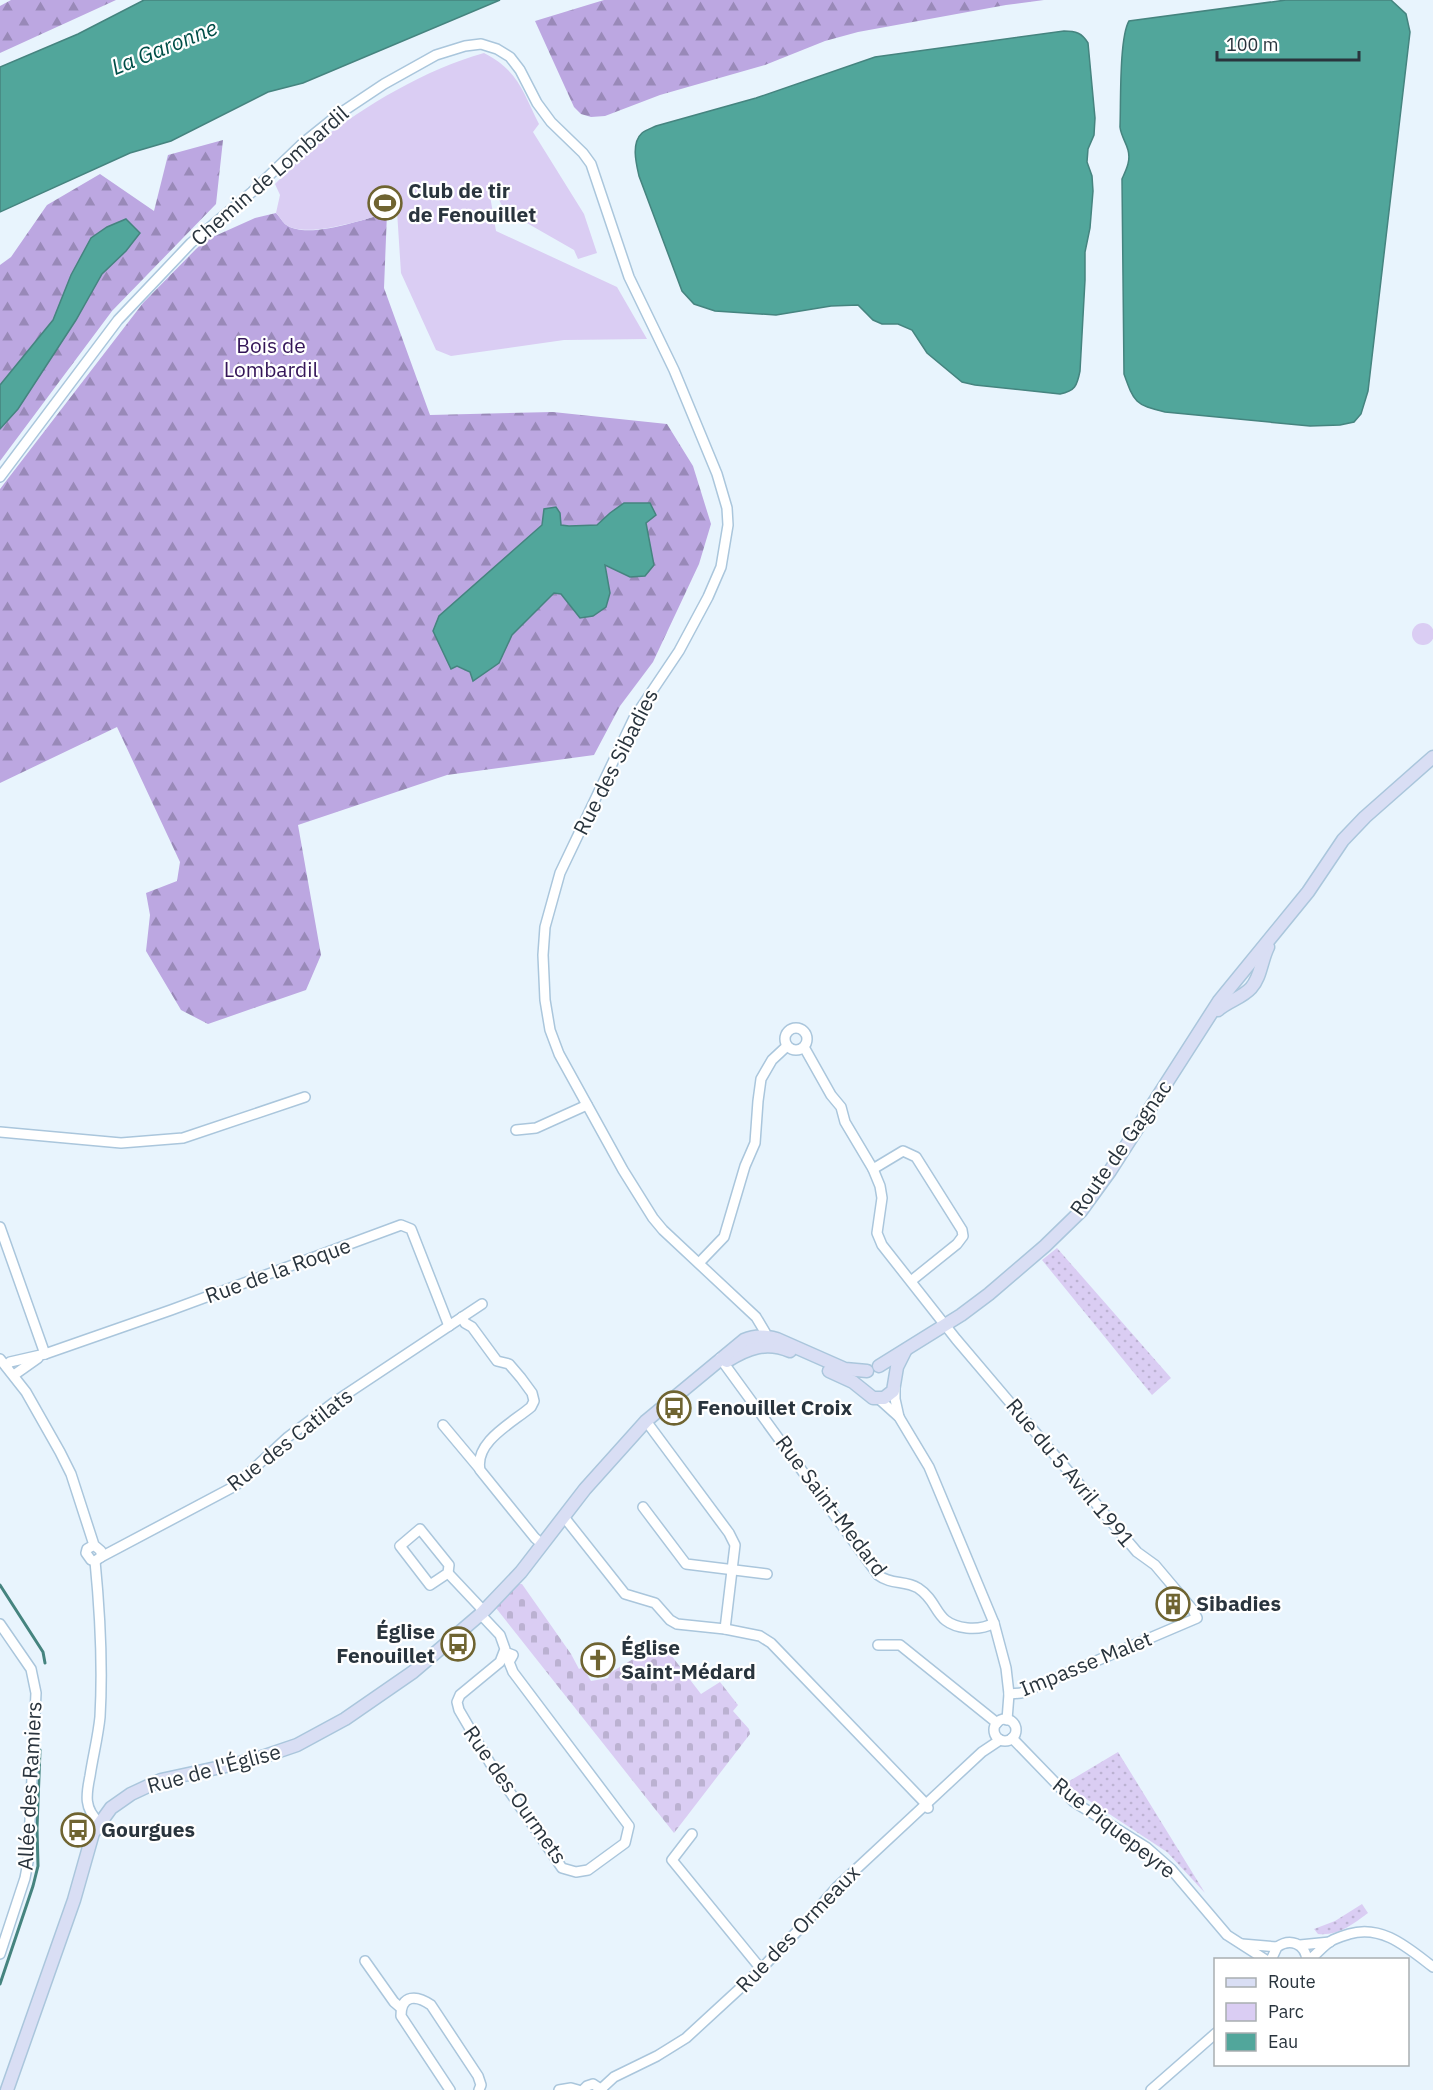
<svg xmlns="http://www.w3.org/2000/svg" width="1433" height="2090" font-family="'IBM Plex Sans',sans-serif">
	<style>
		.grass { fill: url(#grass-dots) }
		.forest { fill: url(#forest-firs) }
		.cemetery { fill: url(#cemetery-stones) }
		.park { fill: #dacdf3 }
		.water { fill: #51a69b; stroke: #45847f; stroke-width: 1.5 }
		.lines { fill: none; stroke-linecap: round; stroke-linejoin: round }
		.stream { stroke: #45847f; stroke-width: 3 }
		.minor-casing { stroke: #aac6dc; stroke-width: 12 }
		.secondary-casing { stroke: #aac6dc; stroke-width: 15 }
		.minor { stroke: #fff; stroke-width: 9 }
		.secondary { stroke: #d9def4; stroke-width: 12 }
		.labels { text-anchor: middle; stroke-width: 4.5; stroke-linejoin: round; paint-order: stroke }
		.street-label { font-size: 21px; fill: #29343d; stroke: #fff }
		.poi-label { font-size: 21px; font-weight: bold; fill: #29343d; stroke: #fff; text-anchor: start }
		.park-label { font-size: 21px; fill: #341558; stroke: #fff }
		.water-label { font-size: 22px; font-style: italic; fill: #004f48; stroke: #fff }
	</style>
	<defs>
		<pattern id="grass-dots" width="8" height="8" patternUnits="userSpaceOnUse" patternTransform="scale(1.5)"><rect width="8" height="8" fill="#dacdf3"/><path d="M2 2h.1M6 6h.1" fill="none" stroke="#bbb1d1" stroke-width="1.8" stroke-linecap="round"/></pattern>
		<pattern id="forest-firs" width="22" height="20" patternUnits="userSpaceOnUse" patternTransform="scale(1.5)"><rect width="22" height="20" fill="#bca7e1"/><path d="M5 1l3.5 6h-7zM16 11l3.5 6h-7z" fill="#9989b8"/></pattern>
		<pattern id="cemetery-stones" width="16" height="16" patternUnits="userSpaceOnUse" patternTransform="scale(1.5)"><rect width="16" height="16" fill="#dacdf3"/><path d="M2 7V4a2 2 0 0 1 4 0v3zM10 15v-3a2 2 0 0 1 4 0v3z" fill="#bbb1d1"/></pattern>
	</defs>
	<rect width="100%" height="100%" fill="#e8f4fd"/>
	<g class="grass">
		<path d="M1057,1248l114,130 -19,17 -110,-135z"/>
		<path d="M1118,1752l87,141 -38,-41 -85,-56 -16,-13z"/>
		<path d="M1362,1904l6,9c-16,12 -30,23 -50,21l-4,-5 21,-8z"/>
	</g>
	<g class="forest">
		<path d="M11,0h105l-116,53v-47z"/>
		<path d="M604,0h440l-38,5 -148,27 -33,9 -60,24 -105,30 -55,21 -14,1 -10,-3 -7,-7 -39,-86z"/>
		<path d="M223,140l-7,64 -104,107 -112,150v-196l11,-8 36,-52 53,-31 54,37 14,-56z"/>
		<path d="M276,213c3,3 6,8 9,11 21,17 78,-5 102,-11l-3,75 46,127 123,-3 114,12 26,42 18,58 -12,40 -46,98 -33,44 -26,49 -147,20 -149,50 23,130 -15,35 -98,34 -27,-14 -35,-59 4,-36 -4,-22 31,-12 3,-19 -63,-135 -117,56v-294l143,-186 53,-54 10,-9 49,-22z"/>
	</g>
	<path class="cemetery" d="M518,1584h4l49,70 8,15 4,-2 8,14 17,-3 2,-5 51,-31 40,52 19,-12 18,23 -5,6 16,18 1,5 -76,99 -178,-225z"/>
	<g class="park">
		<path d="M484,53c34,17 39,39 55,71l-6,8 51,82 13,39 -19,6 -4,-9 -70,-40 -14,-29 -2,3 8,47 121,56 30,52 -83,1 -113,16 -15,-6 -35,-77 -4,-62c-25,5 -91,30 -112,13 -3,-3 -6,-8 -9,-11l4,-18 -5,-11c14,-14 28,-30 43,-42 48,-37 108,-73 166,-89z"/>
		<circle cx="1423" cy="634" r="11"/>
	</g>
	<g class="water">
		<path d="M144,0h356l-197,83 -35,9 -97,49 -41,12 -130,59v-145l78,-33z"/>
		<path d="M1286,0h105l15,14 4,18 -42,359 -7,23 -7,8 -14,3 -30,1 -145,-14c-30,-7 -31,-10 -41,-38l-2,-195c4,-9 9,-18 6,-29 -2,-8 -7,-14 -8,-23 1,-23 -1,-89 9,-106z"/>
		<path d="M1064,31c12,0 18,2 24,12l7,75 -1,17 -6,14 -1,13 5,14 1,15 -3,37 -5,24v28l-5,91c-3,15 -5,20 -20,23l-85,-9 -13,-3 -35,-29 -15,-23 -14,-6h-16l-9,-4 -15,-15 -27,1 -55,9 -61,-4 -21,-7 -12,-13 -43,-115c-3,-13 -8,-33 3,-43 4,-3 10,-5 14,-7l100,-28 119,-41z"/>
		<path d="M126,219l14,14 -14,18 -24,23 -26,46 -58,89 -18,20v-44l53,-65 18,-45 20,-37 16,-11z"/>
		<path d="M624,503h26l6,12 -10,8 8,42 -9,11 -15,1 -25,-12 5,28 -4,14 -13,9 -13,2 -19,-24 -7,-1 -42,42 -13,28 -26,18 -3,-9 -13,-6 -6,3 -18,-38 6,-15 103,-91 2,-16 12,-2 4,6 1,12 8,1 28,-1 13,-12z"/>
	</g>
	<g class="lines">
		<g class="stream">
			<path d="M0,1585l43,67 2,11"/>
			<path d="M0,1984l33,-98 5,-20 -1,-38 3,-78"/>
		</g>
		<defs>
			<g id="minor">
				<path d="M0,477l118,-157 73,-77 61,-51 51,-49 36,-29 45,-30 52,-29 29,-9 16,-2 16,5 13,8 10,13 17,33 14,19 32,31 8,11 38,113 45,93 43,104 10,34 1,17 -7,42 -13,30 -29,54 -45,67 -74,155 -15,54 -2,28 2,45 5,30 9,24 64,116 30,48 10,12 93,87 9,15 -2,11"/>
				<circle cx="796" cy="1039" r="11"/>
				<path d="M804,1047l27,48 10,12 4,15 28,47 7,17 2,12 -5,35 5,12 74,94 181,213 18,13 38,45 4,8 -176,75 -12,1"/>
				<path d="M516,1130l20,-2 51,-23"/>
				<path d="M0,1132l121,11 62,-5 122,-41"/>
				<path d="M873,1169l30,-18 13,6 46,73 1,6 -6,8 -46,37"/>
				<path d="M0,1227l45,127"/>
				<path d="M699,1263l25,-26 21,-71 10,-23 3,-42 3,-22 11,-19 15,-14"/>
				<path d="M462,1317l3,6 7,4 25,34 12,3 12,14 11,15 2,8 -3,6c-19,16 -57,35 -51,63l55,68 7,6"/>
				<path d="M720,1358l158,217c13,10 27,5 40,13 23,15 15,36 49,40 10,1 18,0 27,-5"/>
				<path d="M0,1359l26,33 34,60 11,22 23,71 7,6v6l-6,4 -4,-1 -5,-7 1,-4 7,-4"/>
				<path d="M6,1366l4,-4 35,-8 126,-44 230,-85 10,4 38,97"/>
				<path d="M14,1375l24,-17"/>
				<path d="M895,1387v12l4,18"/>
				<path d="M879,1399l20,18 30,50 65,156 12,45 3,26 -2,26"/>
				<path d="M443,1425l36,43"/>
				<path d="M643,1507l43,57 81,10"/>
				<path d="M564,1517l61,77 30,9 15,17 7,4 48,5 10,-84 -6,-12 -83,-112"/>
				<path d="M420,1529l29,36 -1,8 -18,12 -30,-39z"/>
				<path d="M101,1557l134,-71 53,-49 45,-34 149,-99"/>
				<path d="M95,1561c5,51 8,104 5,156 -2,20 -7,39 -10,59 -4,19 -6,33 9,46"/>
				<path d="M448,1573l32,34 4,11 16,17 5,14 -5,13 -40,33 -3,7 2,8 31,53 72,105 14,4 12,-2 37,-27 4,-17 -116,-154 -4,-10 4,-7 -8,-3"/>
				<path d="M0,1624l31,45 5,24 -8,169 -3,16 -25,76"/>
				<path d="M725,1629l35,7 11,7 155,161 2,4"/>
				<path d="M878,1645h22l97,78"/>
				<circle cx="1005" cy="1730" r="11"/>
				<path d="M1012,1738l62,64 72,45 25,22 56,66 39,25"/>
				<path d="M692,1834l-20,26 89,109"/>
				<path d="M1242,1944l35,3"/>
				<path d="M1300,1945l30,-3"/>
				<path d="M1271,1960l6,-13c13,-9 28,-4 30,13"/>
				<path d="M1309,1960c8,-6 14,-14 22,-19 5,-3 12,-5 18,-7 33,-10 59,14 84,33"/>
				<path d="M365,1961l29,41 7,6"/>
				<path d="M601,2089l13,-12 43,-21 29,-18 75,-69 46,-48 30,-34 145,-135 18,-12"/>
				<path d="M450,2090l-49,-74c0,-22 16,-21 30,-11l47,71 3,9 -2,5"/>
				<path d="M559,2090l12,-2 7,2"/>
				<path d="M583,2090l4,-4 6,-2 9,6"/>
				<path d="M1151,2090l65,-57"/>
			</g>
			<g id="secondary">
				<path d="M1218,1010c10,-9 24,-12 33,-22 10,-11 10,-27 17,-41"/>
				<path d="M727,1361c21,-13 39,-20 63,-10"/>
				<path d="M879,1366l82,-51 28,-21 56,-48 36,-35 29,-40 109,-170 89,-109 35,-52 22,-23 68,-60"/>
				<path d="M829,1371l24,11 20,16h11l9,-7 4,-24 8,-16"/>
				<path d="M7,2090l67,-190 19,-67 18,-25 20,-14 30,-14 92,-20 44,-15 48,-26 68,-47 69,-59 39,-41 64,-83 61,-68 98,-81c12,-5 21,-4 33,-1l68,30 22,2"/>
			</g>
		</defs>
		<use href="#minor" class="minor-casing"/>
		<use href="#secondary" class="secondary-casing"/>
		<use href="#minor" class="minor"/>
		<use href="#secondary" class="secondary"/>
	</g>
	<defs>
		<symbol id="stadium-ring" viewBox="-11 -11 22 22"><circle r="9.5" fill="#fff" stroke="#6f6431" stroke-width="1.5"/><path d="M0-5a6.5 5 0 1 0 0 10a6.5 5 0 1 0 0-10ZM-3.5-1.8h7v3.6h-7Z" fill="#6f6431"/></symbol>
		<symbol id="bus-ring" viewBox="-11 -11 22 22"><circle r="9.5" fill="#fff" stroke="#6f6431" stroke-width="1.5"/><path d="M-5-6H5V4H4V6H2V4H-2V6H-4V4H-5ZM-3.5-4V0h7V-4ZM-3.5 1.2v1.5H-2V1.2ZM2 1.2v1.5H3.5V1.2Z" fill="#6f6431"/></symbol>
		<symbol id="building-ring" viewBox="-11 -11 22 22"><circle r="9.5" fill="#fff" stroke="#6f6431" stroke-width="1.5"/><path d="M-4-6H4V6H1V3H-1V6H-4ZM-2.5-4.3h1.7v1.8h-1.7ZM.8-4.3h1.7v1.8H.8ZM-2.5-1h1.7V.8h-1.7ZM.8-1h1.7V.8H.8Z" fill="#6f6431"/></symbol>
		<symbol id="church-ring" viewBox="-11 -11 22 22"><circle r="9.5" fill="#fff" stroke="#6f6431" stroke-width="1.5"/><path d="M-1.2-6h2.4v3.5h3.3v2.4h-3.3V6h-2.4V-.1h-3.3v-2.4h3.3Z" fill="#6f6431"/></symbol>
	</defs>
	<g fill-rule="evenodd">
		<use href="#stadium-ring" x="366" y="184" width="38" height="38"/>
		<use href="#bus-ring" x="655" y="1389" width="38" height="38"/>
		<use href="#building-ring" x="1154" y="1585" width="38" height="38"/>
		<use href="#bus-ring" x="439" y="1625" width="38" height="38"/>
		<use href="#church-ring" x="579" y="1641" width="38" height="38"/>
		<use href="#bus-ring" x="59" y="1811" width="38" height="38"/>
	</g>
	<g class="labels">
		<g class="street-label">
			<text transform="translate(270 176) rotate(-41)" y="7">Chemin de Lombardil</text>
			<text transform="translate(616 762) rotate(-63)" y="7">Rue des Sibadies</text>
			<text transform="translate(1121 1148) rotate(-55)" y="7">Route de Gagnac</text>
			<text transform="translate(278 1271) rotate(-20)" y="7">Rue de la Roque</text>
			<text transform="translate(290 1440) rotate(-38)" y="7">Rue des Catilats</text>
			<text transform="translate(1070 1473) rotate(50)" y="7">Rue du 5 Avril 1991</text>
			<text transform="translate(831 1506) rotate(53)" y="7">Rue Saint-Medard</text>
			<text transform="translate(1086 1664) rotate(-22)" y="7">Impasse Malet</text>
			<text transform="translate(214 1769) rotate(-15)" y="7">Rue de l'Église</text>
			<text transform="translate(30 1786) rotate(-87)" y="7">Allée des Ramiers</text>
			<text transform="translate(515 1795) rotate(55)" y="7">Rue des Ourmets</text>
			<text transform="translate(1114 1828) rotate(38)" y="7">Rue Piquepeyre</text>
			<text transform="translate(798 1929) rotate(-46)" y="7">Rue des Ormeaux</text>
		</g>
		<g class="poi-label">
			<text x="408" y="198">Club de tir<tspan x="408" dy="24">de Fenouillet</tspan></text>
			<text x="697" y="1415">Fenouillet Croix</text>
			<text x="1196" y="1611">Sibadies</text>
			<text x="435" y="1639" text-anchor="end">Église<tspan x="435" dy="24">Fenouillet</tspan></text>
			<text x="621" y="1655">Église<tspan x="621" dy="24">Saint-Médard</tspan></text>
			<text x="101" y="1837">Gourgues</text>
		</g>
		<g class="park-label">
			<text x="271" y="353">Bois de<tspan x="271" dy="24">Lombardil</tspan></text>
		</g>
		<g class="water-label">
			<text transform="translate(164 47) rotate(-22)" y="8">La Garonne</text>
		</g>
	</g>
	<rect x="1214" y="1958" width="195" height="108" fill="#ffffff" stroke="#a9aeb1" stroke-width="1.5"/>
	<rect x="1226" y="1978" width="30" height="9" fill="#d9def4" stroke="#a9aeb1" stroke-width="1.5"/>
	<text x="1268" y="1988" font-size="18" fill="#29343d">Route</text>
	<rect x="1226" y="2003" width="30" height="18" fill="#dacdf3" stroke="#a9aeb1" stroke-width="1.5"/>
	<text x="1268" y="2018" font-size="18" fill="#29343d">Parc</text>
	<rect x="1226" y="2033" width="30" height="18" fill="#51a69b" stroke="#a9aeb1" stroke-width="1.5"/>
	<text x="1268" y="2048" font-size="18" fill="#29343d">Eau</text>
	<path d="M1217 51v9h142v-9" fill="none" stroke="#29343d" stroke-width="3"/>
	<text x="1226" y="51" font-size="18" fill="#29343d" stroke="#ffffff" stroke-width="4.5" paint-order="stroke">100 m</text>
</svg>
